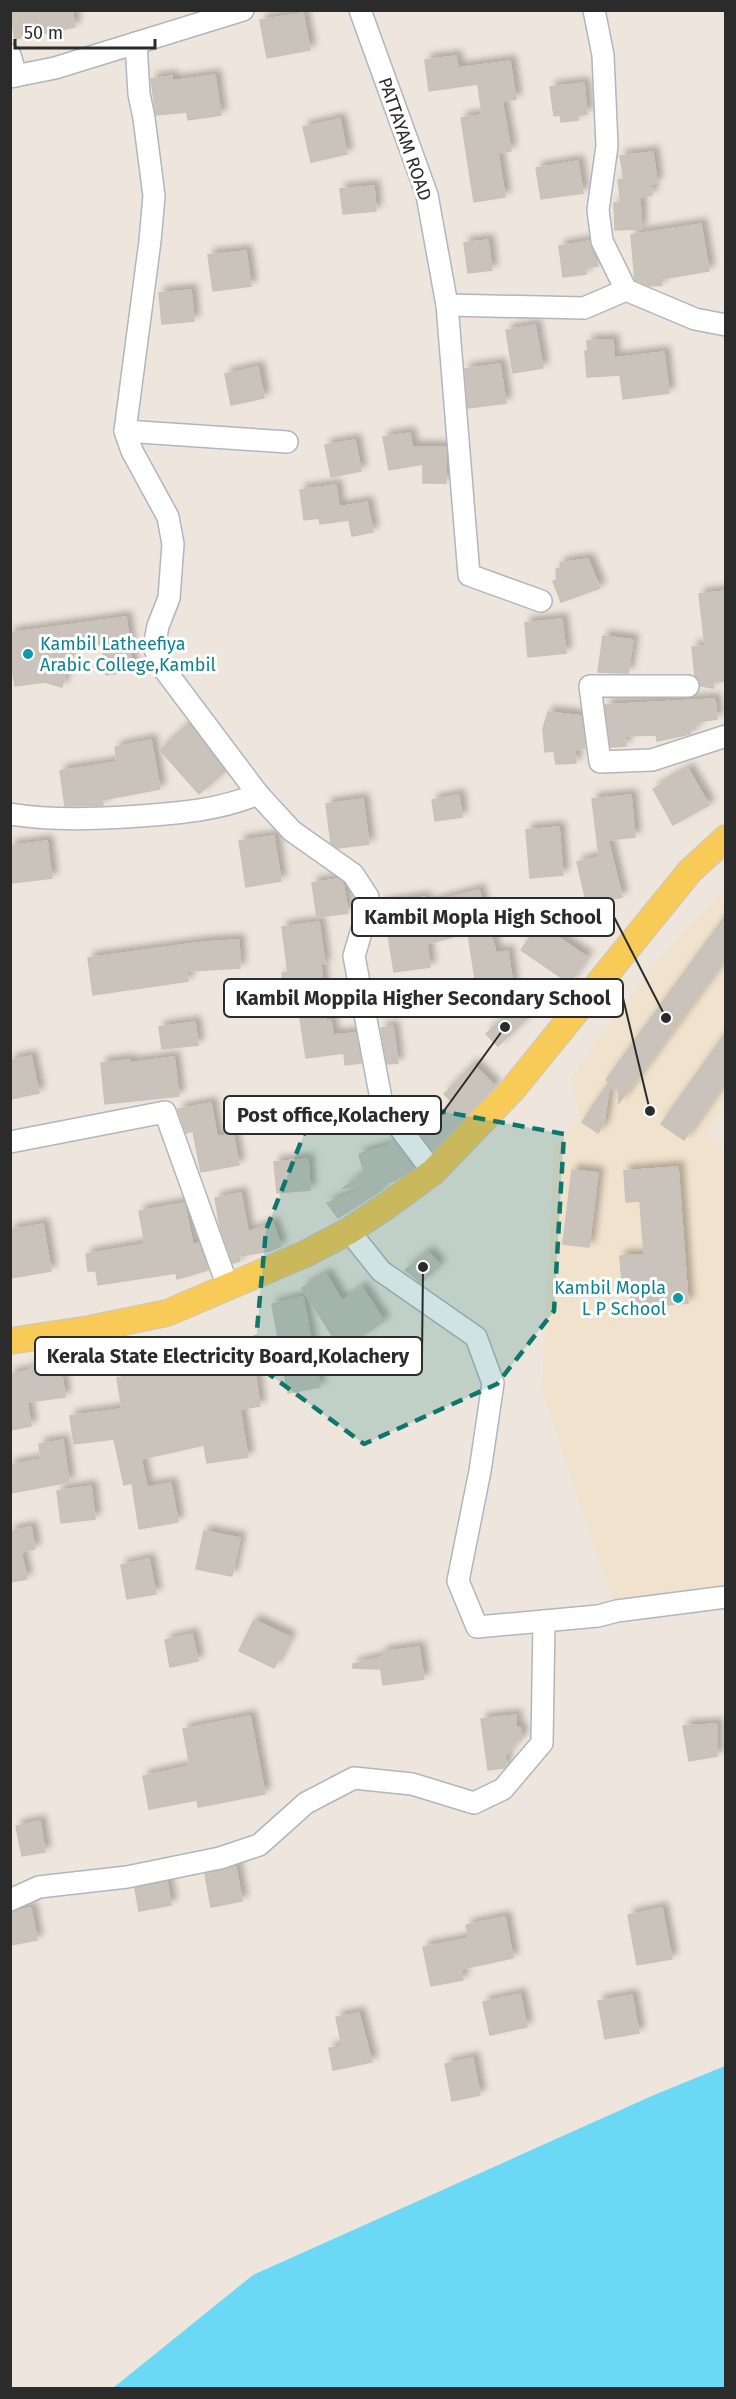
<svg xmlns="http://www.w3.org/2000/svg" width="736" height="2399" font-family="'Fira Sans',sans-serif">
	<style>
		.education { fill: #f0e2cc }
		.water { fill: #6bd8f5 }
		.building { fill: #c9c3bc; stroke: #cac2b6; stroke-width: 1.5; filter: url(#shadow) }
		.lines { fill: none; stroke-linecap: round; stroke-linejoin: round }
		.minor-casing { stroke: #b1b5c0; stroke-width: 24 }
		.major-casing { stroke: #c8c8c8; stroke-width: 28 }
		.minor { stroke: #fff; stroke-width: 21 }
		.major { stroke: #f8ca58; stroke-width: 26 }
		.marked { fill: #0f766e; fill-opacity: 0.2; stroke: #0f766e; stroke-width: 4.5; stroke-dasharray: 12 8; stroke-linejoin: round }
		.culture-dot { fill: #0f9aa8; stroke: #fff; stroke-width: 2 }
		.labels { text-anchor: middle; stroke-width: 6; stroke-linejoin: round; paint-order: stroke }
		.street-label { font-size: 18px; fill: #2b2b2b; stroke: #fff }
		.culture-label { font-size: 18px; fill: #0d838f; stroke: #fff; text-anchor: start }
		.leader { fill: none; stroke: #2b2b2b; stroke-width: 2 }
		.callout-dot { fill: #2b2b2b; stroke: #fff; stroke-width: 2 }
		.callout { fill: #fff; stroke: #2b2b2b; stroke-width: 2 }
		.callout-label { font-size: 20px; text-anchor: middle; font-weight: bold; fill: #2b2b2b }
	</style>
	<defs>
		<filter id="shadow"><feDropShadow dx="5.5" dy="-5.5" stdDeviation="3" flood-color="#0004"/></filter>
	</defs>
	<rect width="100%" height="100%" fill="#eee6dd"/>
	<path class="education" d="M725,889v216l-19,29 20,18 -1,445 -108,14 -75,-222 12,-241 26,-30 -9,-40 86,-117z"/>
	<path class="water" d="M725,2066v322h-612l140,-113 401,-180z"/>
	<g class="building">
		<path d="M10,10h62l3,17 -60,12z"/>
		<path d="M303,13l7,37 -43,8 -7,-38z"/>
		<path d="M456,56l2,12 52,-7 6,38 -14,2 9,50 -13,2 7,44 -31,5 -13,-84 21,-3 -4,-31 -49,7 -4,-31z"/>
		<path d="M215,75l6,40 -33,5 -1,-8 -31,3 -5,-36 21,-3v5z"/>
		<path d="M584,83l3,31 -9,1v5l-17,2 -1,-7 -6,1 -4,-29z"/>
		<path d="M340,119l7,35 -36,8 -8,-35z"/>
		<path d="M653,152l4,31 -6,1 1,11 -12,2 1,32 -26,1 -1,-27h7l-3,-23 6,-1 -4,-23z"/>
		<path d="M578,161l5,32 -42,6 -5,-31z"/>
		<path d="M374,186l2,25 -33,3 -3,-25z"/>
		<path d="M701,224l8,47 -48,8 1,6 -12,1 -15,-6 -4,-45z"/>
		<path d="M488,240l4,30 -24,3 -4,-30z"/>
		<path d="M589,241l9,25 -13,2 1,6 -23,3 -4,-31z"/>
		<path d="M246,251l5,35 -38,5 -5,-36z"/>
		<path d="M191,290l3,31 -32,3 -3,-31z"/>
		<path d="M535,325l8,43 -30,5 -7,-43z"/>
		<path d="M613,340l1,18 50,-6 5,41 -46,6 -3,-24 -33,2 -2,-26h3l-1,-10z"/>
		<path d="M500,364l6,39 -38,5 -3,-39z"/>
		<path d="M258,367l6,31 -33,7 -6,-31z"/>
		<path d="M410,433l2,14h34v36h-23v-19l-34,6 -6,-33z"/>
		<path d="M355,440l6,31 -30,6 -6,-32z"/>
		<path d="M336,485l3,22 28,-5 6,30 -21,4 -3,-16 -29,4 -1,-6 -15,2 -4,-30z"/>
		<path d="M588,559l12,29 -39,14 -8,-21 4,-1 -1,-11 5,-1 -1,-5z"/>
		<path d="M726,591v90l-13,1 1,6 -13,-2 -6,-10 -3,-29 13,-1 -6,-52z"/>
		<path d="M126,617l7,54 -27,4 -4,-31 -32,5 -8,38 -18,-5 -29,4 -5,-31v-22z"/>
		<path d="M562,619l4,34 -38,4 -3,-34z"/>
		<path d="M603,636l30,4 -5,33 -30,-1z"/>
		<path d="M715,699l2,20 -22,3 1,7 -6,1v4l-33,7 -1,-6 -31,1 1,10 -15,1 -6,-42z"/>
		<path d="M548,712l33,4 4,32 -10,2 1,13 -20,1 -2,-13 -9,1 -2,-23z"/>
		<path d="M189,723l36,48 -26,23 -39,-44z"/>
		<path d="M151,740l9,49 -58,11 1,5 -38,1 -5,-35 57,-9 -2,-15z"/>
		<path d="M688,769l21,36 -36,20 -20,-36z"/>
		<path d="M459,795l3,22 -27,4 -3,-21z"/>
		<path d="M631,795l4,42 -27,3 14,57 -35,8 -10,-43 22,-5 -7,-58z"/>
		<path d="M363,799l6,45 -31,4 -7,-5 -5,-39z"/>
		<path d="M559,827l4,48 -33,3 -4,-48z"/>
		<path d="M274,836l7,45 -35,6 -7,-46z"/>
		<path d="M47,841l5,37 -40,5 -2,-37z"/>
		<path d="M339,879l4,4 5,30 -31,4 -5,-34z"/>
		<path d="M479,890l17,63 12,-2 5,35 -36,6 -9,-59 -41,11 3,23 -36,5 -6,-38h-4l-4,-30 45,-7 1,7z"/>
		<path d="M726,915v42l-107,146 -1,-14 -9,-1 -5,35 -6,10 -16,-11 27,-40 -3,-2z"/>
		<path d="M319,922l6,42h-4l5,57 5,-1 2,15 23,-2 5,30 -16,2 -1,-12 -38,5 -9,-60 -12,1 -3,-26h6l-6,-46z"/>
		<path d="M539,924l48,33 -18,26 -48,-33z"/>
		<path d="M239,940l1,28 -53,3 1,10 -95,14 -5,-37 117,-16z"/>
		<path d="M512,1009l12,12 -26,25 -12,-12z"/>
		<path d="M195,1022l3,23 -36,4 -3,-22z"/>
		<path d="M393,1026l5,37 -11,1 -6,-36z"/>
		<path d="M726,1032v48l-42,60 -23,-16z"/>
		<path d="M31,1056l8,37 -29,6v-39z"/>
		<path d="M174,1057l5,39 -74,8 -4,-41 29,-3v3z"/>
		<path d="M473,1064l22,22 -62,65 -11,-15 31,-33 -9,-9z"/>
		<path d="M211,1103l6,34 16,-3 6,31 -38,7 -8,-41 -7,2 -8,-24z"/>
		<path d="M394,1141l20,27 -18,12 -15,5 2,4 -45,29 -11,-15 44,-17 -28,2 21,-15 -5,-19 29,-8z"/>
		<path d="M308,1159l2,31 -33,3 -3,-31z"/>
		<path d="M678,1167l10,136 -57,5 -2,-26 -7,1 -2,-27 24,-1 -4,-54 -14,1 -2,-31z"/>
		<path d="M572,1170l26,3 -9,74 -26,-3z"/>
		<path d="M241,1193l7,39 25,-9 8,23 -11,5 -31,5 1,5 -7,2 -13,-36 -5,-29z"/>
		<path d="M184,1203l9,42 6,-2 9,27 -31,9 -1,-6 -78,12 -2,-14h-8l-2,-17 59,-10 -6,-33z"/>
		<path d="M43,1224l8,47 -41,7v-48z"/>
		<path d="M428,1252l12,13 -19,18 -16,-13z"/>
		<path d="M326,1274l16,27 20,-14 22,34 -43,29 -39,-62z"/>
		<path d="M303,1297l17,90 -32,6 -16,-89z"/>
		<path d="M60,1362l5,35 -38,5 4,24 -21,4v-56l21,-4 -1,-3z"/>
		<path d="M254,1364l6,42 -20,3 8,48 -41,6 -3,-18 -63,14 6,28 24,-4 7,39 -39,7 -7,-46 -8,2 -10,-46 -40,5 -4,-28 52,-7 -5,-31 39,-6 65,-4z"/>
		<path d="M63,1440l6,42 -59,11v-28l31,-6 -2,-15z"/>
		<path d="M91,1486l4,33 -34,4 -4,-32z"/>
		<path d="M31,1527l4,22 -14,3 6,27 -17,3v-51z"/>
		<path d="M204,1531l36,7 -8,38 -36,-7z"/>
		<path d="M149,1559l7,35 -29,5 -6,-34z"/>
		<path d="M254,1620l36,17 -16,31 -35,-17z"/>
		<path d="M192,1634l6,27 -28,6 -5,-27z"/>
		<path d="M419,1647l5,32 -41,6 -2,-16 -28,-1v-4l29,-7v-5z"/>
		<path d="M516,1715v12h4l2,11 -5,3 -12,15 1,10 -2,2 -16,2 -7,-51z"/>
		<path d="M250,1716l15,78 -67,13 -1,-7 -48,9 -6,-33 47,-10 -7,-37z"/>
		<path d="M717,1724v32l-28,5 -6,-35z"/>
		<path d="M40,1821l5,31 -23,4 -6,-30z"/>
		<path d="M233,1867h3l6,34 -31,6 -6,-33z"/>
		<path d="M167,1882l4,23 -32,6 -4,-23z"/>
		<path d="M31,1908l6,32 -27,5v-33z"/>
		<path d="M662,1908l10,51 -35,6 -9,-50z"/>
		<path d="M505,1917l8,41 -52,11 2,11 -32,6 -8,-39 46,-9 -3,-13z"/>
		<path d="M520,1994l7,33 -37,8 -7,-33z"/>
		<path d="M632,1995l7,38 -34,6 -7,-38z"/>
		<path d="M359,2013l13,49 -39,8 -4,-22 13,-2 -6,-29z"/>
		<path d="M473,2058l7,37 -28,6 -7,-37z"/>
	</g>
	<g class="lines">
		<defs>
			<g id="minor">
				<path d="M360,10l67,185 20,110 137,3 42,-18 69,29 31,6"/>
				<path d="M594,10l9,45 4,91 -9,64 4,31 24,49"/>
				<path d="M136,43l3,51 5,24 10,78 -4,45 -25,190 7,20 36,66 5,27 -4,54 -11,28 -4,21 7,18 97,129 34,37 61,43 15,23 -3,22 -11,37 28,148 51,68"/>
				<path d="M10,55l6,21"/>
				<path d="M10,77l45,-9 188,-58"/>
				<path d="M447,305l22,270 72,26"/>
				<path d="M125,431l162,11"/>
				<path d="M688,686h-98l10,76 52,-2 74,-24"/>
				<path d="M10,814c43,7 87,5 130,2 41,-3 80,-6 118,-22"/>
				<path d="M10,1142l155,-30 63,175"/>
				<path d="M349,1231l32,40 95,66 17,46 -13,88 -22,110 19,46 121,-11 19,-5 109,-14"/>
				<path d="M10,1900l29,-13 88,-10 93,-19 39,-13 47,-42 48,-25 58,6 62,19 29,-14 39,-46 2,-122"/>
			</g>
			<path id="major" d="M10,1341l79,-12 78,-16 138,-59 44,-23 39,-26 45,-33 80,-83 177,-218 36,-33"/>
		</defs>
		<use href="#minor" class="minor-casing"/>
		<use href="#major" class="major-casing"/>
		<use href="#minor" class="minor"/>
		<use href="#major" class="major"/>
	</g>
	<path class="marked" d="M434,1110l130,24 -10,177 -57,73 -133,60 -110,-81 12,-133 44,-111z"/>
	<g class="culture-dot">
		<circle cx="28" cy="654" r="6"/>
		<circle cx="678" cy="1298" r="6"/>
	</g>
	<g class="labels">
		<g class="street-label">
			<text transform="translate(405 139) rotate(71)" y="6">PATTAYAM ROAD</text>
		</g>
		<g class="culture-label">
			<text x="40" y="650">Kambil Latheefiya<tspan x="40" dy="21">Arabic College,Kambil</tspan></text>
			<text x="666" y="1294" text-anchor="end">Kambil Mopla<tspan x="666" dy="21">L P School</tspan></text>
		</g>
	</g>
	<path class="leader" d="M666 1018L614 917M650 1111L623 998M505 1027L441 1115M423 1267L422 1356"/>
	<g class="callout-dot">
		<circle cx="666" cy="1018" r="6"/>
		<circle cx="650" cy="1111" r="6"/>
		<circle cx="505" cy="1027" r="6"/>
		<circle cx="423" cy="1267" r="6"/>
	</g>
	<g class="callout">
		<rect x="352" y="898" width="262" height="38" rx="6"/>
		<rect x="224" y="979" width="399" height="38" rx="6"/>
		<rect x="224" y="1096" width="217" height="38" rx="6"/>
		<rect x="35" y="1337" width="387" height="38" rx="6"/>
	</g>
	<g class="callout-label">
		<text x="483" y="924">Kambil Mopla High School</text>
		<text x="423" y="1005">Kambil Moppila Higher Secondary School</text>
		<text x="333" y="1122">Post office,Kolachery</text>
		<text x="228" y="1363">Kerala State Electricity Board,Kolachery</text>
	</g>
	<rect width="736" height="2399" fill="none" stroke="#2b2b2b" stroke-width="24"/>
	<path d="M15 39v9h140v-9" fill="none" stroke="#2b2b2b" stroke-width="3"/>
	<text x="24" y="39" font-size="18" fill="#2b2b2b" stroke="#ffffff" stroke-width="4.5" paint-order="stroke">50 m</text>
</svg>
